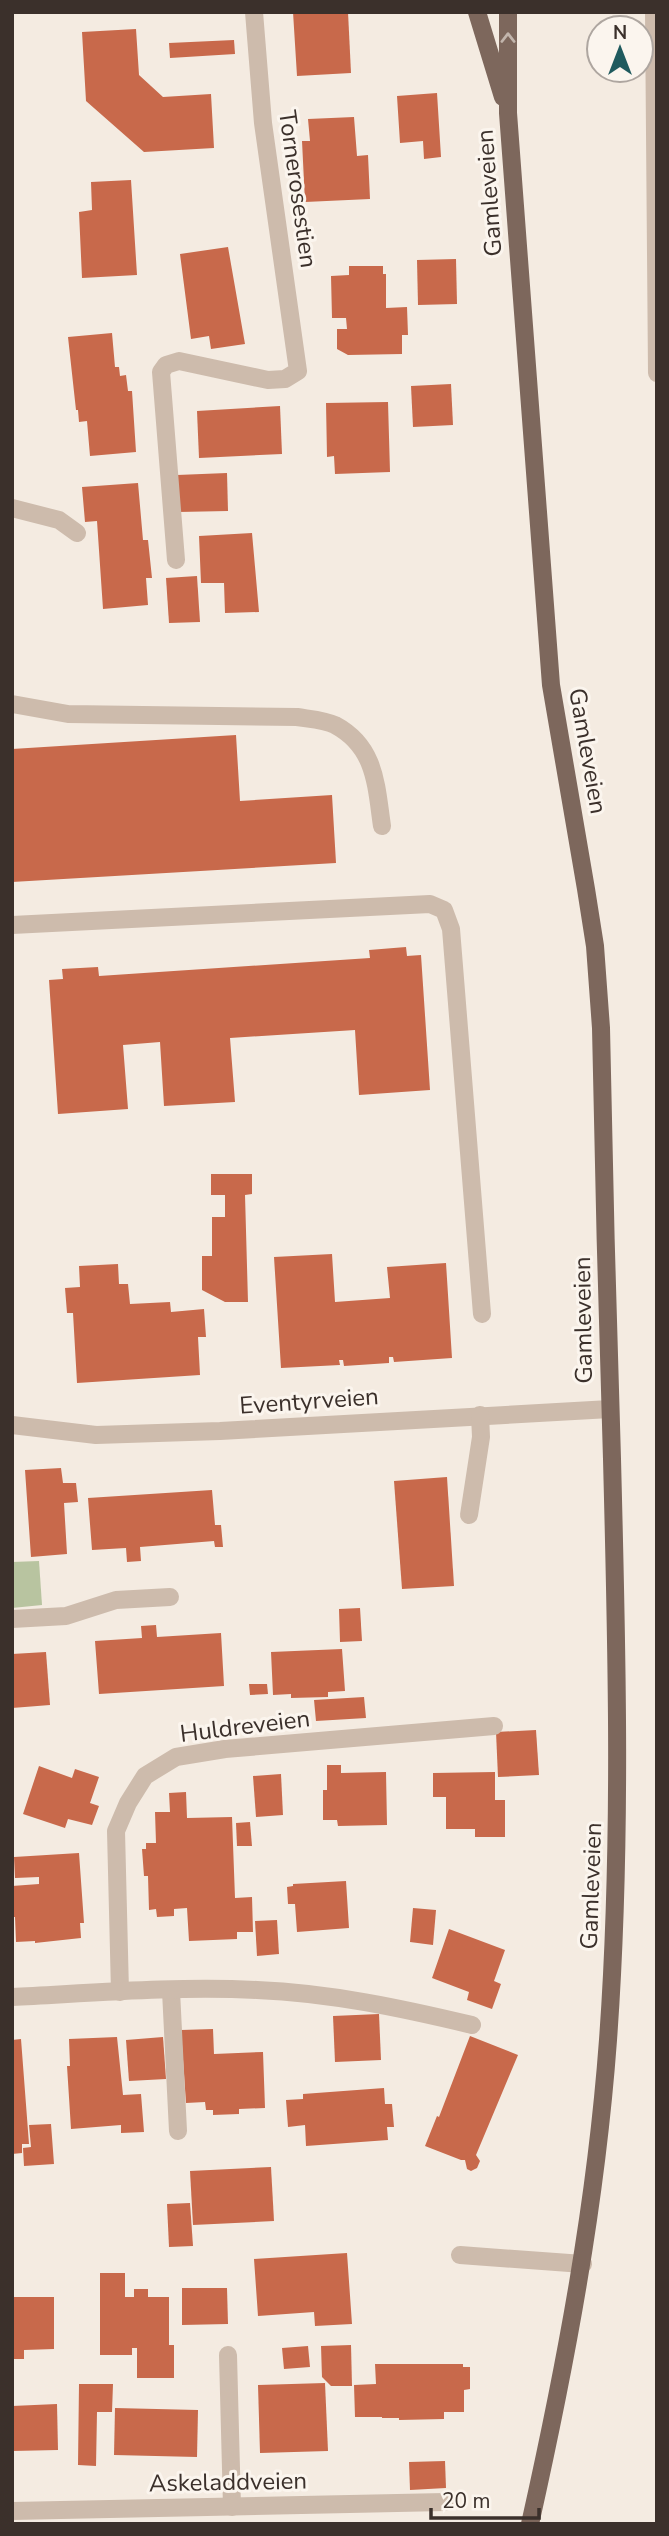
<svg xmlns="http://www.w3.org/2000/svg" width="669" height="2536" font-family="'Nunito Sans',sans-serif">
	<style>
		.green { fill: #b8c4a0 }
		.building { fill: #c8694b }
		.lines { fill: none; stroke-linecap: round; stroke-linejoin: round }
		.minor { stroke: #cdbbac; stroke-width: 18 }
		.major { stroke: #7d675c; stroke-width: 18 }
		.oneway { stroke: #c2b5ac }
		.labels { text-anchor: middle; stroke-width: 6; stroke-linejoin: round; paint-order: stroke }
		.street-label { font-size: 24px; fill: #3b302b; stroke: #fbf5ee }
	</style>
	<rect width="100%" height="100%" fill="#f4ebe1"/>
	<path class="green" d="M39,1561l3,44 -30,3v-46z"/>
	<g class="building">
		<path d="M293,12h55l3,61 -54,3z"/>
		<path d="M136,29l3,46 24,22 48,-3 3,54 -70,4 -58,-51 -4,-69z"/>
		<path d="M234,40l1,14 -65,4 -1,-15z"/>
		<path d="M437,93l4,64 -17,2 -1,-18 -23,2 -3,-47z"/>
		<path d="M354,117l3,39 11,-1 2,44 -65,3 -3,-61h8l-2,-22z"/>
		<path d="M131,180l6,95 -55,3 -3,-66 13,-2 -1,-28z"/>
		<path d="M228,247l17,97 -34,5 -2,-13 -18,3 -11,-85z"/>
		<path d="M456,259l1,45 -39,1 -1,-45z"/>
		<path d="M349,266h34v8h3v34l21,-1 1,28h-6v19l-54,1 -11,-6v-20h10l-1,-11h-14l-1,-42 18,-1z"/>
		<path d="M112,333l3,34h4l1,9 6,-1 2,16h4l4,61 -46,4 -3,-35 -8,1 -1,-12h-2l-8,-73z"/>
		<path d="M451,384l2,41 -40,2 -2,-41z"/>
		<path d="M388,402l2,70 -55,2 -1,-18 -7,1 -1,-54z"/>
		<path d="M280,406l2,48 -83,4 -2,-47z"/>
		<path d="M227,473l1,38 -50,1 -1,-37z"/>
		<path d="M138,483l5,57h5l4,38h-6l2,27 -45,4 -6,-88 -12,1 -3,-35z"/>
		<path d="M252,533l7,79 -34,1 -1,-30h-23l-2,-47z"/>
		<path d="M197,576l3,46 -31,1 -3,-45z"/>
		<path d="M236,735l4,66 92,-6 4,68 -324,19v-133z"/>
		<path d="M406,947l1,9 14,-1 9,135 -71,5 -4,-65 -125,8 5,64 -71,4 -4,-64 -37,3 5,64 -70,5 -9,-134 14,-1 -1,-10 36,-2 1,9 271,-18 -1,-8z"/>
		<path d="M211,1174h41v20l-7,1 3,107h-23l-23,-12v-34h10v-39h13v-22h-14z"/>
		<path d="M332,1254l3,48 55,-4 -3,-31 59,-4 6,95 -58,4 -1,-5h-4v6l-45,3 -1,-6h-4l1,5 -59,3 -7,-111z"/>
		<path d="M118,1264l1,20h9l2,20 40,-2 1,10 33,-3 2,28h-8l2,38 -123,8 -4,-70h-6l-2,-25 15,-1 -1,-21z"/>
		<path d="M61,1468l2,15h13l2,19 -14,1 3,51 -36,3 -6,-87z"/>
		<path d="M447,1477l7,109 -52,3 -8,-108z"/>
		<path d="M212,1490l3,35h6l2,22h-8l-1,-6 -74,6 1,14 -14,1 -1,-14 -34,2 -4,-52z"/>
		<path d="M360,1608l2,33 -22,1 -1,-33z"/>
		<path d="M156,1625l1,12 64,-4 3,53 -125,8 -4,-53 47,-3 -1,-12z"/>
		<path d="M342,1649l3,42 -17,1v5l-37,1v-4l-18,1 -2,-43z"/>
		<path d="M46,1652l4,53 -38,3v-54z"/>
		<path d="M249,1684h18l1,10 -18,1z"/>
		<path d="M364,1697l2,21 -50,3 -2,-21z"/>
		<path d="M536,1730l3,45 -41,2 -2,-45z"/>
		<path d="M327,1765h14v8l45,-1 1,53 -49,1 -1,-6h-14v-30h4z"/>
		<path d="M39,1766l33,12 3,-9 24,8 -9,26 9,3 -7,19 -24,-6 -3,9 -42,-14z"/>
		<path d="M495,1772v28h10v37h-30v-8h-29v-32h-13v-24z"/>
		<path d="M281,1774l2,41 -27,2 -3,-41z"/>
		<path d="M186,1792l1,26 45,-1 3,81 17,-1 1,35h-16v7l-48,2 -2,-33 -13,1v7l-17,1 -1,-8 -7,1 -1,-34h-4l-2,-27h4v-6h10l-1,-31h15l-1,-19z"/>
		<path d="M250,1822l2,24h-15l-1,-23z"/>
		<path d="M79,1853l5,70h-4l1,15 -46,5v-2l-19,1 -1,-25h-3v-31l27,-2v-7l-24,1 -1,-21z"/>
		<path d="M346,1881l3,47 -52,4 -2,-28h-7l-1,-17 6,-1v-2z"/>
		<path d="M413,1908l23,2 -3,35 -23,-3z"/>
		<path d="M277,1920l2,34 -22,2 -2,-35z"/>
		<path d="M449,1929l56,21 -11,31 7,3 -9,25 -25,-9 2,-8 -37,-14z"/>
		<path d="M379,2014l2,46 -46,2 -2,-46z"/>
		<path d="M213,2029l1,25 49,-2 2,56 -26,1v5l-26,1v-5h-7l-1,-8 -19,1 -5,-73z"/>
		<path d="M470,2036l48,19 -42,100 4,6 -3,7 -6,3 -4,-2 -2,-9h-4l-36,-14 12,-30 2,1z"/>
		<path d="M117,2037l6,58 18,-1 3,38 -23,1v-8l-50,4 -4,-63h3l-1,-27z"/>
		<path d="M163,2037l3,42 -37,2 -3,-41z"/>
		<path d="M21,2039l8,105h-7v9l-10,1v-114z"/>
		<path d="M384,2088l1,16h7l2,23h-7l1,13 -82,6 -1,-21 -17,2 -2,-27 17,-1v-5z"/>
		<path d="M51,2124l3,40 -30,2 -1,-18 8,-1 -2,-22z"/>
		<path d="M271,2167l3,54 -81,4 -3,-54z"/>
		<path d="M190,2203l3,43 -24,1 -2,-43z"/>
		<path d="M347,2253l5,71 -37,2 -1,-14 -56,4 -4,-57z"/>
		<path d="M100,2273h25v24h9v-8h14v8h21v48h5v33h-37v-30h-5v7h-32z"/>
		<path d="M182,2288h45l1,36 -46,1z"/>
		<path d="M12,2297h42v52l-30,1v9h-12z"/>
		<path d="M351,2345l1,41h-21l-9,-9 -1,-31z"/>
		<path d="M308,2346l2,21 -26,2 -2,-21z"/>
		<path d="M375,2364h88v3h7v22l-6,1v22h-20v7l-45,1v-2h-17v-1h-27l-1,-32 22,-1z"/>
		<path d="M325,2383l3,68 -68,2 -2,-68z"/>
		<path d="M79,2384h34l-1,28h-15l-1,54 -18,-1z"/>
		<path d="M57,2404l1,46 -46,1v-45z"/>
		<path d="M115,2408l83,2 -1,47 -83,-2z"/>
		<path d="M445,2461l1,27 -36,2 -1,-28z"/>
	</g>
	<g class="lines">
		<g class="minor">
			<path d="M654,12l3,361"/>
			<path d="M12,508l47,12 18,13"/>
			<path d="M176,560l-15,-188 5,-7 13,-4 89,19 17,-1 13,-8 -35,-248 -9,-111"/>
			<path d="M12,704l56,10 229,3c12,2 28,3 38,8 41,22 41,60 47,101"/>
			<path d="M12,925l418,-21 14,6 7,19 31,385"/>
			<path d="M12,1425l84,10 124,-4 390,-22"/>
			<path d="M469,1515l12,-78 -1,-22"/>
			<path d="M12,1619l54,-3 50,-16 54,-3"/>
			<path d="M171,1991l7,140"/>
			<path d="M120,1992l-4,-161 12,-28 17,-27 31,-19 49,-8 269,-23"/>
			<path d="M12,1997c81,-4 164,-11 245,-7 73,3 144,18 215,35"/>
			<path d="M460,2255l123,9"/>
			<path d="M228,2355l4,152"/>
			<path d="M12,2511l433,-9"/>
		</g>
		<g class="major">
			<path d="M477,12l26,85"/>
			<path d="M508,12v101l43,572 35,204 9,57 6,82c3,144 6,287 11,431 5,193 10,387 -4,581 -12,164 -42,323 -78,484"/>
		</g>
	</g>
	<defs><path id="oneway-chevron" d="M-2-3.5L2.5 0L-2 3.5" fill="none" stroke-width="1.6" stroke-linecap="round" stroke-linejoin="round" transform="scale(1.75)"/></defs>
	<use class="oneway" href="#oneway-chevron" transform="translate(508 38) rotate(-90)"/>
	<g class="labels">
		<g class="street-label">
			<text transform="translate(298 189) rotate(82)" y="8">Tornerosestien</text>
			<text transform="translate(489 193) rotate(-94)" y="8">Gamleveien</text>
			<text transform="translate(588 751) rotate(80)" y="8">Gamleveien</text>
			<text transform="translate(583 1320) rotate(-91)" y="8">Gamleveien</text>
			<text transform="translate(309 1401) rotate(-4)" y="8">Eventyrveien</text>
			<text transform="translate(245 1726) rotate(-7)" y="8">Huldreveien</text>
			<text transform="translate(591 1886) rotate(-88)" y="8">Gamleveien</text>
			<text transform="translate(228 2482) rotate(-1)" y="8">Askeladdveien</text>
		</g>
	</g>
	<rect width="669" height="2536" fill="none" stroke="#3b302b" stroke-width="28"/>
	<g transform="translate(620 49)"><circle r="33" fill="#fbf5ee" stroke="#aea6a0" stroke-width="2"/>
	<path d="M0-5L12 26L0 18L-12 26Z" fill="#1f5a5e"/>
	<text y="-10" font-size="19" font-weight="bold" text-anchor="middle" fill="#3b302b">N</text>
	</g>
	<path d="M431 2508v10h108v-10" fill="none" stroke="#3b302b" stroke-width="3.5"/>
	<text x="442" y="2508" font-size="21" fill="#3b302b" stroke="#fbf5ee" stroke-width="5" paint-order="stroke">20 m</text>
</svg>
